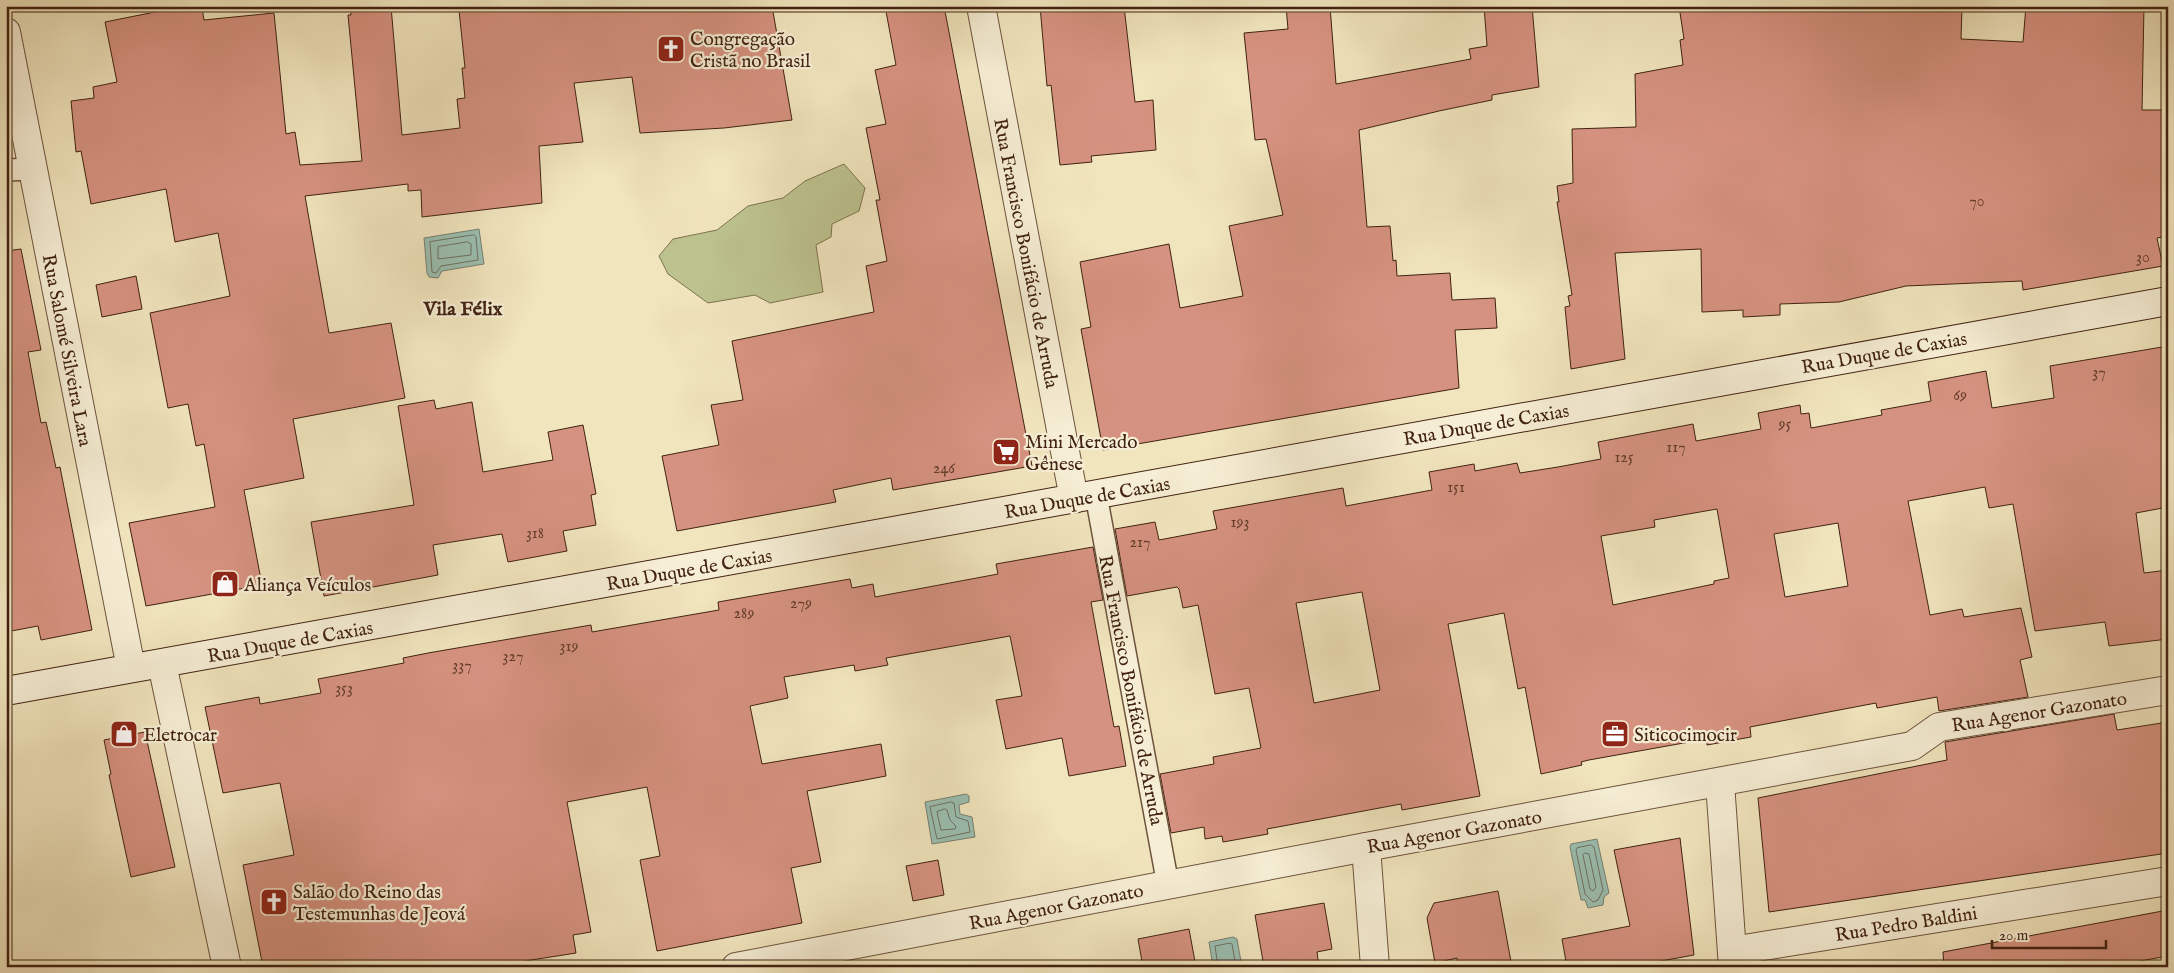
<svg xmlns="http://www.w3.org/2000/svg" width="2174" height="973" font-family="'IM FELL English',serif">
	<style>
		.green { fill: #bdc38f; stroke: #7f7250 }
		.water { fill: #9bbfb1; stroke: #778071 }
		.lines { fill: none; stroke-linecap: round; stroke-linejoin: round }
		.shore { stroke: #6e7061; stroke-width: 1 }
		.building { fill: #d69280; stroke: #412211; fill-rule: evenodd }
		.lane-casing { stroke: #6d533c; stroke-width: 24 }
		.street-casing { stroke: #6d533c; stroke-width: 30 }
		.secondary-casing { stroke: #412211; stroke-width: 30 }
		.lane { stroke: #f6eed5; stroke-width: 21 }
		.street { stroke: #f6eed5; stroke-width: 28 }
		.secondary { stroke: #f6eed5; stroke-width: 28 }
		.labels { text-anchor: middle; stroke-width: 4.5; stroke-linejoin: round; paint-order: stroke }
		.number-label { font-size: 16px; fill: #663e2d }
		.poi-label { font-size: 19px; fill: #412211; stroke: #f6eed5; text-anchor: start }
		.street-label { font-size: 19px; fill: #412211; stroke: #f6eed5 }
		.neighbourhood-label { font-size: 20px; font-weight: bold; fill: #412211; stroke: #f6eed5 }
	</style>
	<rect width="100%" height="100%" fill="#f1e5be"/>
	<filter id="stains"><feTurbulence type="fractalNoise" baseFrequency=".004" numOctaves="4"/><feColorMatrix values="0 0 0 0 .2 0 0 0 0 .09 0 0 0 0 .02 0 0 0 .5 -.17"/></filter>
	<radialGradient id="worn" r=".72"><stop offset=".6" stop-color="#630" stop-opacity="0"/><stop offset="1" stop-color="#630" stop-opacity=".3"/></radialGradient>
	<path class="green" d="M844,164l21,24 -6,23 -27,13 -1,13 -15,8 7,47 -53,11 -15,-8 -47,8 -40,-29 -9,-18 14,-17 44,-9 31,-24 35,-8 22,-17z"/>
	<g class="water">
		<path d="M479,229l5,35 -42,7 -4,7 -9,-1 -2,-4 -3,-35z"/>
		<path d="M966,794l3,2v6l-10,3 1,9 12,3 3,20 -43,7 -7,-42z"/>
		<path d="M1597,839l12,54 -5,4 -1,8 -15,3 -3,-8h-4l-11,-53 1,-3z"/>
		<path d="M1233,937l4,2 5,28h-29l-4,-25z"/>
	</g>
	<g class="lines">
		<g class="shore">
			<path d="M474,235l2,2 2,23 -37,6 -5,7 -4,-1 -2,-30z"/>
			<path d="M468,242l3,2v11l-33,4v-12z"/>
			<path d="M951,802l3,1 2,14 12,4 2,11 -33,7 -7,-32z"/>
			<path d="M945,809l2,1 3,10 6,6 -1,3 -14,1 -4,-18z"/>
			<path d="M1591,845l3,2 9,43 -5,10 -5,2 -8,-8 -9,-44 1,-2z"/>
			<path d="M1585,853l4,1 7,33 -3,4 -3,-2 -7,-34z"/>
			<path d="M1218,967l-3,-21 15,-3 2,1 4,23"/>
		</g>
	</g>
	<g class="building">
		<path d="M350,6h41l11,129 58,-7 -3,-29 8,-1 -3,-30h3l-6,-58 31,-4h282l20,114 -68,8 -84,5 -8,-56 -58,6 9,59 -44,4 3,57 -120,14 -1,-27 -13,1v-7l-103,12 24,137 62,-10 14,75 -112,21 11,59 -60,12 18,95 -116,21 -17,-83 86,-16 -11,-63 -8,2 -8,-42 -20,4 -18,-95 80,-17 -12,-63 -43,9 -9,-53 -75,15 -10,-53 -5,1 -5,-51 23,-3 -1,-11 24,-5 -12,-60 50,-10 47,-4 2,12 70,-7 12,121 9,-2 5,33 62,-4 -14,-146h3z"/>
		<path d="M885,6h59l88,460 -139,24 -2,-12 -58,12 3,12 -159,29 -15,-75 57,-11 -8,-40 32,-5 -11,-59 142,-29 -8,-46 21,-5 -11,-61h4l-14,-72 20,-4 -11,-54 21,-5z"/>
		<path d="M1040,6h84l11,96 18,-2 3,50 -65,6 1,6 -32,3 -9,-80 -4,1z"/>
		<path d="M1286,6h44l6,78 135,-25 -2,-10 18,-3 -3,-40h48l7,81 -47,8v5l-53,11 -80,19 8,97 23,-1 3,35 3,-1 1,16 53,-3 2,27 43,-2 2,30 -42,2 4,58 -356,62 -22,-121 10,-2 -11,-65 89,-18 11,64 63,-12 -14,-70 54,-11 -17,-76 -11,1 -11,-107 44,-4z"/>
		<path d="M1679,6h283l-1,33 62,3 3,-36h118l-2,104h26v126l-11,2 6,28 -140,24 -1,-9 -116,5 -67,16 -59,2v11l-37,2v-7l-41,2 -1,-63 -86,4 10,106 -54,10 -6,-62 5,-1 -2,-10 4,-1 -15,-93h2l-2,-16 16,-3 -1,-54 64,-2 -1,-53 48,-9 -3,-25 4,-1z"/>
		<path d="M21,249l20,101 -13,2 13,71 5,-1 10,46 4,-1 32,163 -51,10 -3,-14 -32,6v-381z"/>
		<path d="M136,276l6,33 -40,8 -6,-32z"/>
		<path d="M2168,346v161l-32,6 8,60 24,-3v69l-59,7 -4,-24 -70,9 -22,-127 -24,4 -4,-21 -77,14 22,114 32,-6 2,8 57,-9 11,49 -12,3 8,37 -89,14 -2,-14 -60,11 -1,-5 -126,24 1,10 -44,8 -1,-6 -117,21 -8,2 1,3 -41,9 -16,-87 -7,2 -14,-76 -56,11 32,172 -78,14 -1,-6 -134,25 1,5 -45,8 -1,-6 -17,3 -1,-12 -33,6 -11,-59 54,-10 -1,-7 48,-9 -12,-60 -34,6 -17,-89 -15,3 -4,-19 -2,-2 -50,9 -12,-67 40,-7 4,18 58,-11 -4,-18 130,-23 3,18 86,-16 -3,-18 45,-8 1,7 42,-8 3,10 38,-6 43,-8 -3,-17 95,-18 3,17 65,-12 -3,-16 42,-8 1,9 8,-1 2,15 71,-13 -1,-5 50,-9 -3,-19 58,-11 6,37 62,-10 -4,-32zM1717,509l12,69 -15,3v3l-101,21 -12,-69 54,-9 -1,-7zM1838,523l10,63 -63,11 -11,-63zM1362,592l18,98 -66,13 -18,-100z"/>
		<path d="M434,400l2,9 36,-7 11,70 70,-12 -5,-28 35,-7 13,69 -5,1 5,30 -33,6 4,20 -59,11 -6,-28 -69,11 5,30 -114,21 -13,-74 103,-17 -16,-99z"/>
		<path d="M1093,547l10,53 -12,2 23,125 5,-1 7,40 -57,10 -7,-38 -56,11 -10,-49 26,-4 -12,-60 -124,22 2,7 -33,6 -1,-6 -70,12 4,21 -38,8 12,58 119,-20 5,32 -79,15 14,71 -30,6 11,55 -145,28 -17,-91 20,-4 -13,-69 -80,15 24,130 -18,3 3,18 -89,14h-224l-20,-102 51,-10 -14,-72 -57,10 -18,-86 54,-10 1,7 61,-11 -3,-14 86,-16 -1,-5 25,-5 163,-28 1,7 69,-12 58,-10 -1,-8 132,-23 2,9 21,-4 2,13 123,-23 -2,-10z"/>
		<path d="M2114,714l3,16 51,-8v131l-399,59 -11,-114 189,-38 -2,-18z"/>
		<path d="M145,732l30,135 -44,10 -22,-102 2,-1 -7,-34z"/>
		<path d="M1680,838l14,117 -66,12h-61l-5,-28 68,-13 -16,-76z"/>
		<path d="M938,860l6,35 -31,6 -7,-35z"/>
		<path d="M1498,891l14,76h-54l-1,-9 -22,5 -8,-45 7,-15z"/>
		<path d="M1324,903l8,46 -15,3 2,15h-55l-9,-52z"/>
		<path d="M2168,910v46l-45,8v3h-179l-1,-15z"/>
		<path d="M1189,929l7,38h-53l-5,-28z"/>
	</g>
	<g class="lines">
		<defs>
			<g id="lane">
				<path d="M6,170l27,-1"/>
				<path d="M1096,495l72,390"/>
			</g>
			<g id="street">
				<path d="M981,6l93,493"/>
				<path d="M6,32l125,636"/>
				<path d="M162,664l65,303"/>
				<path d="M1720,783l13,184"/>
				<path d="M1366,847l9,120"/>
				<path d="M1732,951l436,-70"/>
				<path d="M736,967l630,-120 546,-101 27,-19 229,-37"/>
			</g>
			<path id="secondary" d="M6,691l2162,-390"/>
		</defs>
		<use href="#lane" class="lane-casing"/>
		<use href="#street" class="street-casing"/>
		<use href="#secondary" class="secondary-casing"/>
		<use href="#lane" class="lane"/>
		<use href="#street" class="street"/>
		<use href="#secondary" class="secondary"/>
	</g>
	<defs>
		<symbol id="church-square" viewBox="-11 -11 22 22"><rect x="-9" y="-9" width="18" height="18" rx="4" fill="#8f2418" stroke="#f6eed5"/><path d="M-1.2-6h2.4v3.5h3.3v2.4h-3.3V6h-2.4V-.1h-3.3v-2.4h3.3Z" fill="#fff"/></symbol>
		<symbol id="supermarket-square" viewBox="-11 -11 22 22"><rect x="-9" y="-9" width="18" height="18" rx="4" fill="#8f2418" stroke="#f6eed5"/><path d="M-6-5.5h2.5l.6 2H6L4.5 2H-2.5L-4.4-4H-6ZM-1.5 3.2a1.3 1.3 0 1 0 .1 0ZM3 3.2a1.3 1.3 0 1 0 .1 0Z" fill="#fff"/></symbol>
		<symbol id="shop-square" viewBox="-11 -11 22 22"><rect x="-9" y="-9" width="18" height="18" rx="4" fill="#8f2418" stroke="#f6eed5"/><path d="M-5-2.5h2.3a2.7 3.5 0 0 1 5.4 0H5L5.5 6h-11ZM-1.5-2.5h3a1.5 2.3 0 0 0-3 0Z" fill="#fff"/></symbol>
		<symbol id="office-square" viewBox="-11 -11 22 22"><rect x="-9" y="-9" width="18" height="18" rx="4" fill="#8f2418" stroke="#f6eed5"/><path d="M-6-3h4V-5.5h4V-3h4V5H-6ZM-1-4.5V-3h2v-1.5ZM-6 0V1H6V0Z" fill="#fff"/></symbol>
	</defs>
	<g fill-rule="evenodd">
		<use href="#church-square" x="655" y="33" width="32" height="32"/>
		<use href="#supermarket-square" x="990" y="436" width="32" height="32"/>
		<use href="#shop-square" x="209" y="568" width="32" height="32"/>
		<use href="#shop-square" x="108" y="718" width="32" height="32"/>
		<use href="#office-square" x="1599" y="718" width="32" height="32"/>
		<use href="#church-square" x="258" y="886" width="32" height="32"/>
	</g>
	<g class="labels">
		<g class="number-label">
			<text x="1977" y="206">70</text>
			<text x="2143" y="262">30</text>
			<text x="2099" y="377">37</text>
			<text x="1960" y="400">69</text>
			<text x="1785" y="429">95</text>
			<text x="1676" y="452">117</text>
			<text x="1624" y="462">125</text>
			<text x="944" y="473">246</text>
			<text x="1456" y="492">151</text>
			<text x="1240" y="527">193</text>
			<text x="535" y="538">318</text>
			<text x="1140" y="547">217</text>
			<text x="801" y="608">279</text>
			<text x="744" y="618">289</text>
			<text x="569" y="651">319</text>
			<text x="513" y="661">327</text>
			<text x="462" y="670">337</text>
			<text x="344" y="693">353</text>
		</g>
		<g class="poi-label">
			<text x="690" y="45">Congregação<tspan x="690" dy="22">Cristã no Brasil</tspan></text>
			<text x="1025" y="448">Mini Mercado<tspan x="1025" dy="22">Gênese</tspan></text>
			<text x="244" y="591">Aliança Veículos</text>
			<text x="143" y="741">Eletrocar</text>
			<text x="1634" y="741">Siticocimocir</text>
			<text x="293" y="898">Salão do Reino das<tspan x="293" dy="22">Testemunhas de Jeová</tspan></text>
		</g>
		<g class="street-label">
			<text transform="translate(1027 253) rotate(79)" y="7">Rua Francisco Bonifácio de Arruda</text>
			<text transform="translate(68 350) rotate(79)" y="7">Rua Salomé Silveira Lara</text>
			<text transform="translate(1884 352) rotate(-10)" y="7">Rua Duque de Caxias</text>
			<text transform="translate(1486 424) rotate(-10)" y="7">Rua Duque de Caxias</text>
			<text transform="translate(1087 497) rotate(-10)" y="7">Rua Duque de Caxias</text>
			<text transform="translate(689 569) rotate(-10)" y="7">Rua Duque de Caxias</text>
			<text transform="translate(290 641) rotate(-10)" y="7">Rua Duque de Caxias</text>
			<text transform="translate(1132 690) rotate(79)" y="7">Rua Francisco Bonifácio de Arruda</text>
			<text transform="translate(2039 711) rotate(-9)" y="7">Rua Agenor Gazonato</text>
			<text transform="translate(1454 831) rotate(-10)" y="7">Rua Agenor Gazonato</text>
			<text transform="translate(1056 906) rotate(-11)" y="7">Rua Agenor Gazonato</text>
			<text transform="translate(1906 923) rotate(-9)" y="7">Rua Pedro Baldini</text>
		</g>
		<g class="neighbourhood-label">
			<text x="463" y="315">Vila Félix</text>
		</g>
	</g>
	<rect width="2174" height="973" fill="none" stroke="#f1e5be" stroke-width="25"/>
	<rect x="8" y="8" width="2159" height="958" fill="none" stroke="#412211" stroke-width="2.5"/>
	<rect x="12" y="12" width="2149" height="948" fill="none" stroke="#412211"/>
	<path d="M1992 940v8h114v-8" fill="none" stroke="#412211" stroke-width="2.5"/>
	<text x="1999" y="940" font-size="15" fill="#412211" stroke="#f6eed5" stroke-width="4" paint-order="stroke">20 m</text>
	<rect width="100%" height="100%" filter="url(#stains)"/>
	<rect width="100%" height="100%" fill="url(#worn)"/>
</svg>
